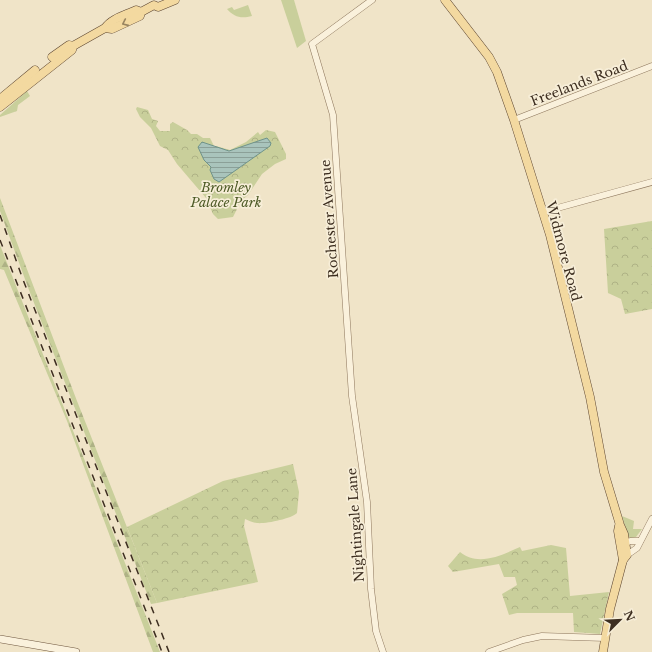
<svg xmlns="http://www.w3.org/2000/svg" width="652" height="652" font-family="'Libre Baskerville',serif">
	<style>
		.grass { fill: #c9cf9b }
		.forest { fill: url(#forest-firs) }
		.park { fill: url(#park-crowns) }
		.water { fill: url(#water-rules); stroke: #6f938a }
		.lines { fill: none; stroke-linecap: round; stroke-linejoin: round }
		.tertiary-casing { stroke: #8d765c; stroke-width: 7 }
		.secondary-casing { stroke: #6f573f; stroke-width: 8 }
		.primary-casing { stroke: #5b4430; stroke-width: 9 }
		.tertiary { stroke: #faf1dc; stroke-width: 6 }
		.secondary { stroke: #faf1dc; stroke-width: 7 }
		.primary { stroke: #f3d9a0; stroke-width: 8 }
		.rail { stroke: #3d2e20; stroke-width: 1.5; stroke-dasharray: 7 7; stroke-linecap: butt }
		.oneway { stroke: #988460 }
		.labels { text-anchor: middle; stroke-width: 3.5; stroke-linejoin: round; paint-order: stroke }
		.street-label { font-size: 13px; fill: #3d2e20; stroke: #f7eed8 }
		.park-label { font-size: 13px; font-style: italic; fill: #4d5a26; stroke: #f7eed8 }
	</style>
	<defs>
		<pattern id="forest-firs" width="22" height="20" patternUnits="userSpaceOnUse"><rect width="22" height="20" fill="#c9cf9b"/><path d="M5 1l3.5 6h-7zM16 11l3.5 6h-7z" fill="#aeb285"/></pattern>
		<pattern id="park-crowns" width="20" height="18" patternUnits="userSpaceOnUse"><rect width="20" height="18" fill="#c9cf9b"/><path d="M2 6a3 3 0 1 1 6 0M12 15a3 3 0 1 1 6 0" fill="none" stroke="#aeb285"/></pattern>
		<pattern id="water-rules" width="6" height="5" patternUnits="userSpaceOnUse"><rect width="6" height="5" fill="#a9c4bc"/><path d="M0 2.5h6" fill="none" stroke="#8ba098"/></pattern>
	</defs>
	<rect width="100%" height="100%" fill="#f0e4c8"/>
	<g class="grass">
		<path d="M281,0h13l12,41 -9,7z"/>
		<path d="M248,5l4,11c-11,3 -18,1 -25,-7l5,-2 2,3z"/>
		<path d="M622,516l12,5 -1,8h9l-6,8 -6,1 -2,-2z"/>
	</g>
	<g class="forest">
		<path d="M27,91l3,5 -12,9 -1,6 -17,6v-2z"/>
		<path d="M0,198l77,203 80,202 -6,1 -122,-314 -29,-79z"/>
		<path d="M0,245l160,407h-7l-86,-231 -63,-151 -4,-1z"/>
	</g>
	<g class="park">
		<path d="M137,107l11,3 4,9 6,2 -2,5 4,5h10v-7l3,-2 14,8 4,4h6l6,4h7l4,8 -5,4 -6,-2c0,8 4,9 8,14 4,5 3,11 5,16l4,1 49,-35 -3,-2c-6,1 -13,2 -18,5 -10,6 -26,15 -34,1l2,-2 14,4 16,-8 12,-10 2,3 6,-5 9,2 11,22v5l-11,5 -13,10 -14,21 -7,6 -8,16 -15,2 -5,-5 -7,-16 -29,-34 -9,-14 -8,-4 -9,-18 -11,-11 -4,-8z"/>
		<path d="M652,221v88l-27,5 -4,-15 -13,-6 -4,-64z"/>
		<path d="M293,464l6,28 -2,21c-6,6 -32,11 -40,10 -4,0 -9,-3 -12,-4l-1,7 14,56 -101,21 -30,-76 96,-46z"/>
		<path d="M551,545l15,3 4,48 39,-4 -9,42 -26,-2 -1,-19h-56l-8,2 -7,-21 15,-9 -2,-8h-11l-5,-13 -46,8 -5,-6 12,-14c18,15 42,3 60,-5l2,4z"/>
	</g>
	<path class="water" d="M267,138l4,5 -1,3 -51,36 -5,-3 -4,-9 1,-3 -7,-7 -6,-13 4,-5 27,9z"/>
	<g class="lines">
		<defs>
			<g id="tertiary">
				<path d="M372,0l-60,44 21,71 19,281 15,106 4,87 5,42 7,21"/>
				<path d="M514,120l138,-54"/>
				<path d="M543,212l109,-30"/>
				<path d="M623,545l7,-4h10"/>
				<path d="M627,555l10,-7 15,-29"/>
				<path d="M489,652l34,-12 19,-4 63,2"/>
			</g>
			<path id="secondary" d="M0,639l76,13"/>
			<g id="primary">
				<path d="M445,0l44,57 8,15 17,48 36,115 40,162 14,75 16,53 4,9 3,21 -4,5 -13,49 -7,43"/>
				<path d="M105,28c7,-10 21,-13 31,-18l5,2"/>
				<path d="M52,57l17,-12 4,1"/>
				<path d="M0,99l35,-29"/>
				<path d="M0,107l72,-57 1,-4 32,-18 7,1 28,-13 1,-4 13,-7 4,2 17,-7"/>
				<path d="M619,526l-1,5 5,29"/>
			</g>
		</defs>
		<use href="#tertiary" class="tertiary-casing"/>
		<use href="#secondary" class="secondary-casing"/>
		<use href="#primary" class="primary-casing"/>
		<use href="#tertiary" class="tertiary"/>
		<use href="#secondary" class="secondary"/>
		<use href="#primary" class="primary"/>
		<g class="rail">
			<path d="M0,215l22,62 147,375"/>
			<path d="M0,240l162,412"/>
		</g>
	</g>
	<defs><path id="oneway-chevron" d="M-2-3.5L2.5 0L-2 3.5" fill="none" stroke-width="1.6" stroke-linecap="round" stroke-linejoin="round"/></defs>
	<use class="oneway" href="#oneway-chevron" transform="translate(125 23) rotate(156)"/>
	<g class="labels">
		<g class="street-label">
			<text transform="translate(579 83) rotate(-21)" y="5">Freelands Road</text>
			<text transform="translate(329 219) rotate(-94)" y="5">Rochester Avenue</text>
			<text transform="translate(564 251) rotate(75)" y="5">Widmore Road</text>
			<text transform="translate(355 525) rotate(-94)" y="5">Nightingale Lane</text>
		</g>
		<g class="park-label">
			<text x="226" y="192">Bromley<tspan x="226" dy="15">Palace Park</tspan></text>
		</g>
	</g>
	<g transform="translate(620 620) rotate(66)" stroke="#f7eed8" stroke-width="3" paint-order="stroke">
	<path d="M0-3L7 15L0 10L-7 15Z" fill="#3d2e20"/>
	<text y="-6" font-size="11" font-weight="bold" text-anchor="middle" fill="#3d2e20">N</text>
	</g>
</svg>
